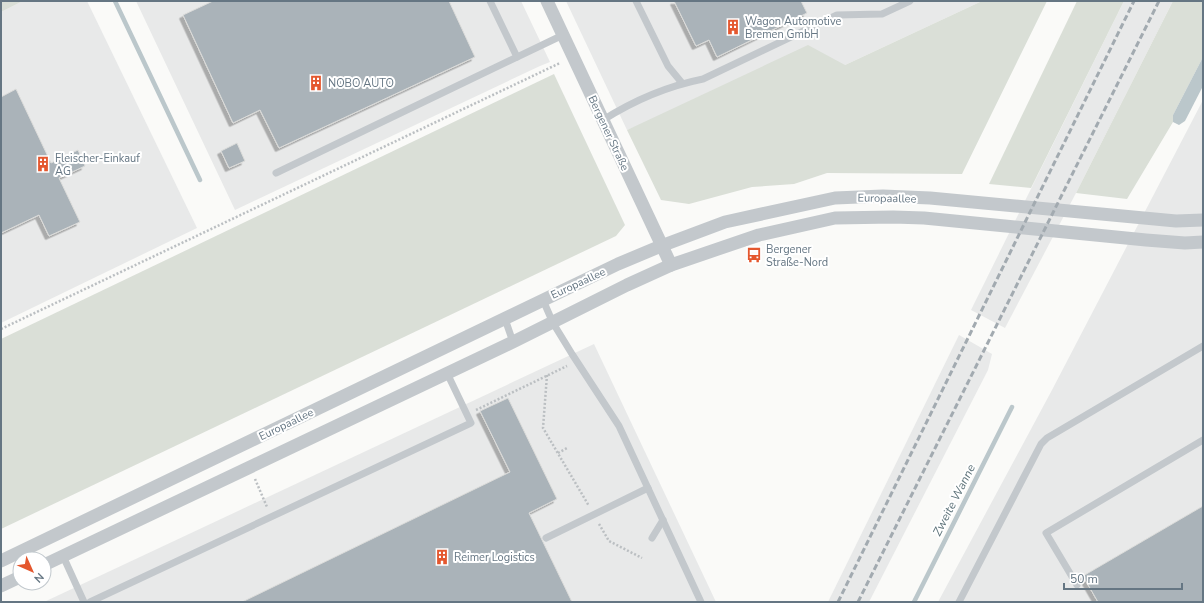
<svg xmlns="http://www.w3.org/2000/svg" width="1204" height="603" font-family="'Nunito Sans',sans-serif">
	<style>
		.built { fill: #e8e9e9 }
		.green { fill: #dadfd7 }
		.water { fill: #bbc7cb }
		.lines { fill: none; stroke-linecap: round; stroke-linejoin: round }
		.stream { stroke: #bbc7cb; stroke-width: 4.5 }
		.building { fill: #aab3b9; stroke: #dcdcda; filter: url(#shadow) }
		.path { stroke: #bbbfc2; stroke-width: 2.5; stroke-dasharray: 2 2; stroke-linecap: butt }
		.service { stroke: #c3c8cc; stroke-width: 7 }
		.minor { stroke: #c3c8cc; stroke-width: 13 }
		.rail { stroke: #a2aab0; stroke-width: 3; stroke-dasharray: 6 3; stroke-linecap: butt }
		.labels { text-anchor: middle; stroke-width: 4; stroke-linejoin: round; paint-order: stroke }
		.poi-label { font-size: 11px; fill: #657683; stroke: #fff; text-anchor: start }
		.street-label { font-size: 11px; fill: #657683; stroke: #fff }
		.water-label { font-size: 12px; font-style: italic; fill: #60757c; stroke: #fff }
	</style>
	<defs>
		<filter id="shadow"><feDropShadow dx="-3.5" dy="3.5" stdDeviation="0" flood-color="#0004"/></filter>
	</defs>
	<rect width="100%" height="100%" fill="#fafaf8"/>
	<g class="built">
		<path d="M23,1h64l110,227 -196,95v-311z"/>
		<path d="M136,1h385l29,61 -10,4 -305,144z"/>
		<path d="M566,1h416l-137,64 -213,63 -5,2z"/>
		<path d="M1124,1h49l-97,192 -71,135 -34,-18z"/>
		<path d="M1203,100v502h-265l114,-212z"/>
		<path d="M959,335l33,19 -4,16 -119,232h-41z"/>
		<path d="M594,344l122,258h-672z"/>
	</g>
	<g class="green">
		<path d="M1,1h22l-22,11z"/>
		<path d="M982,1h65l-85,173 -135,-1 -33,11 -42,3 -63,17 -28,-4 -34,-70 181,-85 37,20z"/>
		<path d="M1077,1h47l-93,187 -42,-4z"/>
		<path d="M1173,1h30v56l-30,58v7l-46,77 -51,-6z"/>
		<path d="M554,74l71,151 -9,11 -615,293v-190z"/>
	</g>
	<path class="water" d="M1203,57v29l-18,35 -6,4 -6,-3v-7z"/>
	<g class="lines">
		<g class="stream">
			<path d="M115,1l85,179"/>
			<path d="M914,602l98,-195"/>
		</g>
	</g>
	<g class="building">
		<path d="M213,1h236l26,56 -196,91 -19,-38 -27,13 -50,-108z"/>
		<path d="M674,1h127l6,12 -90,44 -8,-17 -13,6z"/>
		<path d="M16,89l35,74 27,-13 7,16 -26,12 21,44 -31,14 -10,-21 -38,18v-136z"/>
		<path d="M237,143l8,18 -16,7 -8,-17z"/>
		<path d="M508,398l49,101 -28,14 43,89h-330l268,-130 -30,-61z"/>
		<path d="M1203,506v96h-105l-15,-26z"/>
	</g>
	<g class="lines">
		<g class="path">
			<path d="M1,329l559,-266"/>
			<path d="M547,375l-4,53 46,78"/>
			<path d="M476,410l91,-44"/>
			<path d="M558,453l9,-5"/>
			<path d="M255,479l12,28"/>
			<path d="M599,524l10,17 33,17"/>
		</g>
		<g class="service">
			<path d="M490,1l27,56"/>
			<path d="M636,1l32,65 14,17"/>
			<path d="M603,120c30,-19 65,-34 100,-41l134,-64 45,-1 28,-13"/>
			<path d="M276,173l287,-138"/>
			<path d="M543,300l10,23 19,31 47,72 82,176"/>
			<path d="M505,319l8,23"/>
			<path d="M546,538l102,-50"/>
			<path d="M652,538l11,-18"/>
			<path d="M63,556l21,46"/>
			<path d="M1077,585l-31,-52 157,-93"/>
			<path d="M90,602l381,-179 -24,-50"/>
			<path d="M959,602l82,-158 6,-6 156,-92"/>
		</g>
		<g class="minor">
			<path d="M547,1l124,264"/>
			<path d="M1,561l617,-297 43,-18 64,-24 110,-24 48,-2 47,2 246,23 27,-1"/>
			<path d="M44,565l469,-223 114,-57 44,-20 88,-30 76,-17 58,-1 31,1 222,22 39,3 18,-1"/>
			<path d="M1,586l19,-9"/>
		</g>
		<g class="rail">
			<path d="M838,602l296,-601"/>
			<path d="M858,602l301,-601"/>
		</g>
	</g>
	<defs>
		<symbol id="building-bare" viewBox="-9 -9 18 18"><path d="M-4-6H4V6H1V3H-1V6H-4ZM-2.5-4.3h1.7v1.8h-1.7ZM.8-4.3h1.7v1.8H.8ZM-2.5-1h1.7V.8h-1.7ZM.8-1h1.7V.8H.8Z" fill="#e4572e" stroke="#fff" stroke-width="2.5" paint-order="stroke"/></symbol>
		<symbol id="bus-bare" viewBox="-9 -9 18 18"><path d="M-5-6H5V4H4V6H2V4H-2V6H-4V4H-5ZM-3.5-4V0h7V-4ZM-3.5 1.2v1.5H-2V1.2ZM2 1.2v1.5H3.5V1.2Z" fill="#e4572e" stroke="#fff" stroke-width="2.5" paint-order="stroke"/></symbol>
	</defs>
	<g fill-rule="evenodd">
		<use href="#building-bare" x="722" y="16" width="22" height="22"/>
		<use href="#building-bare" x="305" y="72" width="22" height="22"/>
		<use href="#building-bare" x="32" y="153" width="22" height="22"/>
		<use href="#bus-bare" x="743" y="244" width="22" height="22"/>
		<use href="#building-bare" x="431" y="546" width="22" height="22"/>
	</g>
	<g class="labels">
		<g class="poi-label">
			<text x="745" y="25">Wagon Automotive<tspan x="745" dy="13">Bremen GmbH</tspan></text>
			<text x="328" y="87">NOBO AUTO</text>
			<text x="55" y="162">Fleischer-Einkauf<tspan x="55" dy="13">AG</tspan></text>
			<text x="766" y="253">Bergener<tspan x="766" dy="13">Straße-Nord</tspan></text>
			<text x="454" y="561">Reimer Logistics</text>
		</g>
		<g class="street-label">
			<text transform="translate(609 133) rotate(65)" y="4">Bergener Straße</text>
			<text transform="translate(887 198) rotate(1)" y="4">Europaallee</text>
			<text transform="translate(578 283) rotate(-25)" y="4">Europaallee</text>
			<text transform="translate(286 424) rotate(-26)" y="4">Europaallee</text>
		</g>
		<g class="water-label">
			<text transform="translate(954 500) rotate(-63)" y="4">Zweite Wanne</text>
		</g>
	</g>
	<rect width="1204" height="603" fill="none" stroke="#657683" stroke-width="4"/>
	<g transform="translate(32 571) rotate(135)"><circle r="19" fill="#ffffff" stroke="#c1c8cd"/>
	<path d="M0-3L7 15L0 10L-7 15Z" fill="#e4572e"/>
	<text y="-6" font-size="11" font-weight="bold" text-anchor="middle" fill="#657683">N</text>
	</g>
	<path d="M1064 583v6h118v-6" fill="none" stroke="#657683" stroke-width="2"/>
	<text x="1070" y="583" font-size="12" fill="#657683" stroke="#ffffff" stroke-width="3" paint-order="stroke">50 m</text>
</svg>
